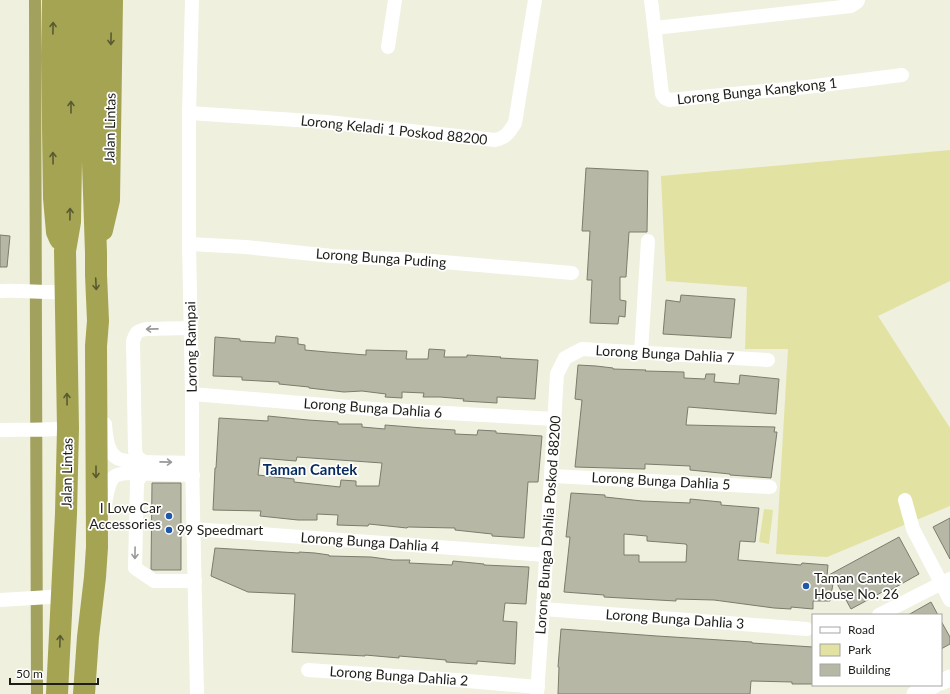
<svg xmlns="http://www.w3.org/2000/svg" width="950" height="694" font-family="Lato,sans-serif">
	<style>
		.green { fill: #e2e2a3 }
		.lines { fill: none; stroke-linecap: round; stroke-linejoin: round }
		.canal { stroke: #a2a15d; stroke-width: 12 }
		.building { fill: #b7b7a6; stroke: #7c7c6d; fill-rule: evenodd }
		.minor { stroke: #fff; stroke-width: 14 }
		.tertiary { stroke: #fff; stroke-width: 17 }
		.trunk { stroke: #a4a452; stroke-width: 22 }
		.oneway { stroke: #5a5a32 }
		.oneway2 { stroke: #999a97 }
		.poi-dot { fill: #1f57a9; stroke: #fff; stroke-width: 1.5 }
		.labels { text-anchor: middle; stroke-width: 3.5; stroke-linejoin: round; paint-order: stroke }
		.street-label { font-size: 14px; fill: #1d1e17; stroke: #fff }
		.poi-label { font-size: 14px; fill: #1d1e17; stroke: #fff; text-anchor: start }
		.neighbourhood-label { font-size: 15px; font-weight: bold; fill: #072b5e; stroke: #fff }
	</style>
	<rect width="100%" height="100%" fill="#eff0de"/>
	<g class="green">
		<path d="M950,150v131l-72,35 72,112v78l-123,51 -51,-3 12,-205h-43l2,-62 -81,-6 -5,-105z"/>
		<path d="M764,509l9,1 -4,34 -10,-2z"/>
	</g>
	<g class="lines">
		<path class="canal" d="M35,0l2,694"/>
	</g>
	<g class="building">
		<path d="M586,168l62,3 -1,61h-18l-3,45h-6v23l6,1 -1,16 -6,-1 -1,8 -28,-1 2,-43h-5l3,-49h-8z"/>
		<path d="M0,235l10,1 -3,31h-7z"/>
		<path d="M681,295l54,4 -4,39 -68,-4 3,-34 14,2z"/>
		<path d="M276,336l22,2v6l7,1v5l22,2 39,3v-5l41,1 -1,8h22l1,-10 16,1 -1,7h23v-2l34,2 -1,1 38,2 -3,39 -38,-2v6l-34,-2 1,-2 -24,-2h-17l1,-4 -22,-1v6l-17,-1 1,-3 -24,-3 -18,1 -35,-4v-1l-30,-3v-2l-37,-2v-3l-29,-1 2,-39 25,2v2l35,2z"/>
		<path d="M578,365l18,1 17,2v1l33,1 -1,1 39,1v6l21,1 1,-5h9l-1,8 25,2 1,-9 39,4 -3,35 -88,-7 -2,18 89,2 -1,5h3l-6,46 -41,-3v-1l-40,-4v-4l-45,-2v5l-70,-2 7,-67 -7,-1z"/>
		<path d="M268,416l40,4 30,2v2h24v3l23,2v-4l38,3 32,2v4l22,1 1,-5 18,1v2l46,3 -4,46h-10l-4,56 -32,-2v-2l-37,-4v-2l-47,-1 -1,1 -38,-4 -1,2 -31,-1 1,-10 -21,-1v6h-19l-38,-4 1,-5 -48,-1 2,-42h1l3,-50 49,3zM297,457l85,6 -3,23h-23v-5l-15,-1 -1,7 -46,-5v-3l-36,-4 2,-17 36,3z"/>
		<path d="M152,483h29v87h-28l-2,-1z"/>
		<path d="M571,493l34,2v2l37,4 48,2v-4l31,3v3l38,3 -4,34 -15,-1 -2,19 63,5 1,-2 26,2 -1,11 72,-39 20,37 -32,18 -1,-2 -35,19 -17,-31 -4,23h-17v8l-22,-2v2l-17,-1 -60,-8 -38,-1v2l-72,-4v-2l-40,-3 6,-55h-4zM624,534l23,2v5l39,3v1h1l-1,17h-47v-7h-15z"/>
		<path d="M950,518v41l-17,-32z"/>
		<path d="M215,548l84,5v-1l16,1 14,2v1l42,1 22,3h17l-1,3 43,2 1,-4 31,3v1l45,2 -3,37 -21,-1 -2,18 14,1 -2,42 -38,-3v3l-31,-2v-2l-23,-2 -24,-2v2l-34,-3v1l-73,-4 3,-58 -47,-2 -37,-16z"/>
		<path d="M931,602l7,13h-30z"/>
		<path d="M941,621l9,16v7l-9,5z"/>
		<path d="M561,629l96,7 95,6v1l61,4v37h-21v-2l-41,-1 -1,13h-192l1,-27h-1z"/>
	</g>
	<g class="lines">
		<g class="minor">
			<path d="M192,0l-3,113v131l3,150v69l5,231"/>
			<path d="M651,0l11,94 3,4 4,2 138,-13 95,-12"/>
			<path d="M655,28l196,-22 6,-4 1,-2"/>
			<path d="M388,47l7,-47"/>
			<path d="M189,113l138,9 168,18c12,-3 14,-8 20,-17l20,-123"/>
			<path d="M189,244l57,3 86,9 88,4 152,13"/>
			<path d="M0,291c22,-1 44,2 66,1"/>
			<path d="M641,352l7,-111"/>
			<path d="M192,394l181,15 182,10"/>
			<path d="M105,424c1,12 2,28 12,34 9,6 62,4 75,5"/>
			<path d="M0,430c23,-1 45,1 68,-2"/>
			<path d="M144,462l-7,-5 -2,-6 -2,-110c3,-8 3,-10 13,-12l45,-1"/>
			<path d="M142,474l-5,8 -2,86 19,13h41"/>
			<path d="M552,476l218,11"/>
			<path d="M905,500l8,29 37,71"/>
			<path d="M105,509c0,-8 3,-28 10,-33 3,-2 7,-2 10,-3l68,2"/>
			<path d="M194,529l352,26"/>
			<path d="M0,600l50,-3 12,-3"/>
			<path d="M543,609l264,20"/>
			<path d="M879,615l71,-36"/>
			<path d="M308,670l148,10 82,7"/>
			<path d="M537,694l6,-85 14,-235 8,-16 17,-9 186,11"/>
		</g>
		<g class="tertiary">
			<path d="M941,682l9,-4"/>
			<path d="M915,694l19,-9"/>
		</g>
		<g class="trunk">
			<path d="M53,0l-1,57 2,141 3,34 3,7"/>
			<path d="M102,230l7,-30 3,-200"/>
			<path d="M57,694l9,-180 2,-86 -3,-177 5,-29 1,-62v-160"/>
			<path d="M84,694l4,-57 7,-60 2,-30 -1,-201 2,-25 -2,-46v-22l-4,-120 -1,-133"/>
		</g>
	</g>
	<defs><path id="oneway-shaft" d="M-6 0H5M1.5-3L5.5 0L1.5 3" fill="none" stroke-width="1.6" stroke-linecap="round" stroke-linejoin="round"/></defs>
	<g class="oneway">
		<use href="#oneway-shaft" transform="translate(53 28) rotate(-89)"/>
		<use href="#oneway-shaft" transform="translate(111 39) rotate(91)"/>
		<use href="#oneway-shaft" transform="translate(71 107) rotate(-90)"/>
		<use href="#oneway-shaft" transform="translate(53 158) rotate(-91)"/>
		<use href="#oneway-shaft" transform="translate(70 214) rotate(-89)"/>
		<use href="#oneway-shaft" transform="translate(96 284) rotate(87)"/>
		<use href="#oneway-shaft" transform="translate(67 399) rotate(-91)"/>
		<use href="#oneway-shaft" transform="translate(96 472) rotate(90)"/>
		<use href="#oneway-shaft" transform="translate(60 641) rotate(-88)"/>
	</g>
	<g class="oneway2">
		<use href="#oneway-shaft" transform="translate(152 329) rotate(179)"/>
		<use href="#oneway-shaft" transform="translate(166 462) rotate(1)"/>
		<use href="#oneway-shaft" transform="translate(135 553) rotate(91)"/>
	</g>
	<g class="poi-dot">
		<circle cx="169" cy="516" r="4"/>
		<circle cx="169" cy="530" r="4"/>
		<circle cx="806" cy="586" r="4"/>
	</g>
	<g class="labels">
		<g class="street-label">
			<text transform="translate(757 91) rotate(-6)" y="5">Lorong Bunga Kangkong 1</text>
			<text transform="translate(110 128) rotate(-89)" y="5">Jalan Lintas</text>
			<text transform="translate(394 130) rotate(6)" y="5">Lorong Keladi 1 Poskod 88200</text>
			<text transform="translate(381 258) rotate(4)" y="5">Lorong Bunga Puding</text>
			<text transform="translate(191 347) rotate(-91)" y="5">Lorong Rampai</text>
			<text transform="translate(665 354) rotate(3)" y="5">Lorong Bunga Dahlia 7</text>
			<text transform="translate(373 408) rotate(4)" y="5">Lorong Bunga Dahlia 6</text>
			<text transform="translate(67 473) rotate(-89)" y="5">Jalan Lintas</text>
			<text transform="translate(661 481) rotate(3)" y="5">Lorong Bunga Dahlia 5</text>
			<text transform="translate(548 525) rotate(-86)" y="5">Lorong Bunga Dahlia Poskod 88200</text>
			<text transform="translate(370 542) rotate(4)" y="5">Lorong Bunga Dahlia 4</text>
			<text transform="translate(675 619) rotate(4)" y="5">Lorong Bunga Dahlia 3</text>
			<text transform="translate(399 676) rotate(4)" y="5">Lorong Bunga Dahlia 2</text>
		</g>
		<g class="poi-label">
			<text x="161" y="513" text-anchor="end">I Love Car<tspan x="161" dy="16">Accessories</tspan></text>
			<text x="177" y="535">99 Speedmart</text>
			<text x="814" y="583">Taman Cantek<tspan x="814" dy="16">House No. 26</tspan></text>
		</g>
		<g class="neighbourhood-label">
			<text x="310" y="475">Taman Cantek</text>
		</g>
	</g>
	<rect x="812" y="614" width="130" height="72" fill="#ffffff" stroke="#a5a5a2"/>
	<rect x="820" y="627" width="20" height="6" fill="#ffffff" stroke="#a5a5a2"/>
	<text x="848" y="634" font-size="12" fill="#1d1e17">Road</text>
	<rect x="820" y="644" width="20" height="12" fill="#e2e2a3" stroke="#a5a5a2"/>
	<text x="848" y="654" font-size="12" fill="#1d1e17">Park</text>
	<rect x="820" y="664" width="20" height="12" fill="#b7b7a6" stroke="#a5a5a2"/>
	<text x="848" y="674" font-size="12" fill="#1d1e17">Building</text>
	<path d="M10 678v6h88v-6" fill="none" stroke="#1d1e17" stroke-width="2"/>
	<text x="16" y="678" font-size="12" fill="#1d1e17" stroke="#ffffff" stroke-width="3" paint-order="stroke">50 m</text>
</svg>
